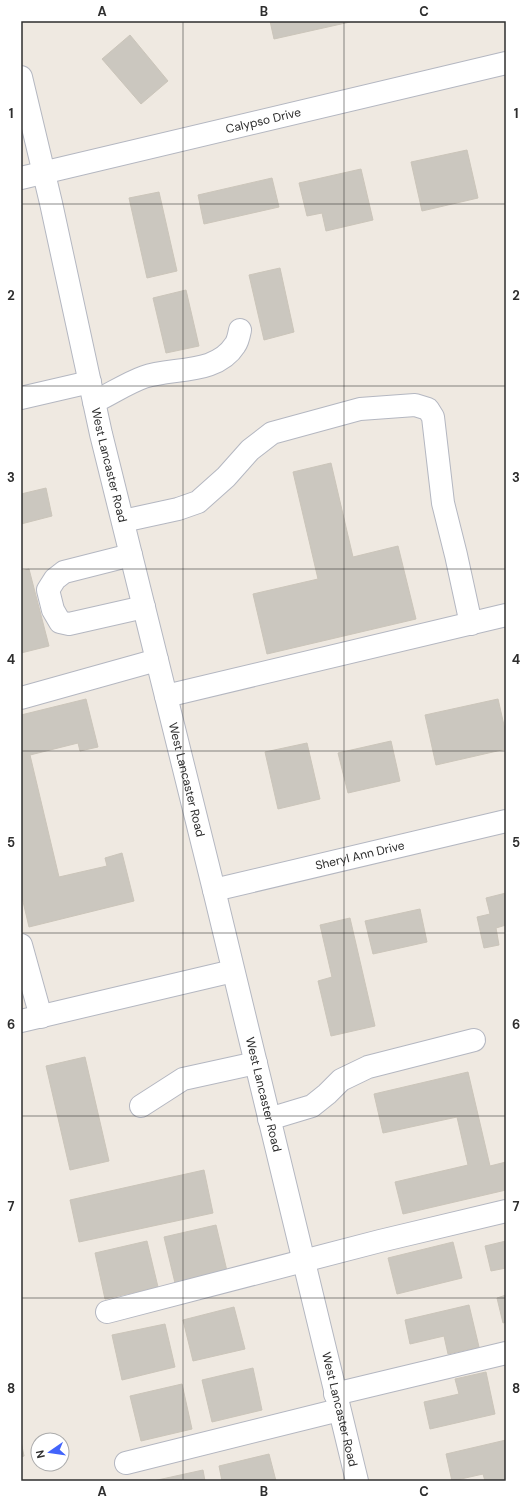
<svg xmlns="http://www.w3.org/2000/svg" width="527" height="1502" font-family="'DM Sans',sans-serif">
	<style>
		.building { fill: #cbc7bf; stroke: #cbc5ba }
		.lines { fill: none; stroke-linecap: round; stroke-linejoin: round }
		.minor-casing { stroke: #b4b7c1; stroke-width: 24 }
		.minor { stroke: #fff; stroke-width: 22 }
		.grid { fill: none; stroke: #2e2e2e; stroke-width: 1; stroke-opacity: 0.55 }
		.labels { text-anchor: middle; stroke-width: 3.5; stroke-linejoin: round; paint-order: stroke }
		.street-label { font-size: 12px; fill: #2e2e2e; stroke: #fff }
		.neatline { fill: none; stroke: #2e2e2e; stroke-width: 1.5 }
		.grid-label { font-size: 13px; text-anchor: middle; font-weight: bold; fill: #2e2e2e }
	</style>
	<rect width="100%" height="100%" fill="#efe9e1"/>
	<g class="building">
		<path d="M270,21h79l1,1 -76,17z"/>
		<path d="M130,35l38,46 -27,23 -39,-45z"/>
		<path d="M467,150l11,48 -56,13 -11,-49z"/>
		<path d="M361,169l12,51 -47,11 -4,-18 -15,3 -8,-33z"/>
		<path d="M272,178l7,29 -75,17 -6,-29z"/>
		<path d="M159,192l18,79 -30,7 -18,-80z"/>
		<path d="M280,268l14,64 -30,8 -15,-65z"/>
		<path d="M186,290l13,56 -33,7 -13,-55z"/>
		<path d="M331,463l22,94 45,-11 18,73 -149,35 -14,-60 65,-15 -25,-107z"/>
		<path d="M46,488l6,28 -31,8v-30z"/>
		<path d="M29,569l20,77 -28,7v-82z"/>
		<path d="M86,699l12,48 -18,4 -2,-8 -48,12 29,122 48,-11 -2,-8 17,-5 12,48 -105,26 -8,-34v-178z"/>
		<path d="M498,699l8,35v15l-70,16 -11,-50z"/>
		<path d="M391,741l9,40 -52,12 -10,-40z"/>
		<path d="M307,743l13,56 -42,10 -13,-57z"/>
		<path d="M506,893v32l-10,3 3,17 -15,3 -7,-31 13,-3 -4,-16z"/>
		<path d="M420,909l7,33 -54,12 -8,-33z"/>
		<path d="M350,918l25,108 -44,10 -13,-55 14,-4 -12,-52z"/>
		<path d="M85,1057l24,104 -39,9 -24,-104z"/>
		<path d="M468,1072l22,94 16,-4v28l-103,24 -8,-32 73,-17 -11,-48 -74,16 -9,-39z"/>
		<path d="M204,1170l9,43 -134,29 -9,-42z"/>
		<path d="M216,1225l11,46 -52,12 -11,-46z"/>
		<path d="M147,1241l11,46 -53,12 -10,-46z"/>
		<path d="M506,1241v27l-15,3 -6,-25z"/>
		<path d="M453,1242l9,36 -65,16 -9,-36z"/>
		<path d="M506,1295v27l-3,1 -6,-25z"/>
		<path d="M469,1305l10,42 -31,7 -4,-18 -34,8 -5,-24z"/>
		<path d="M234,1307l11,42 -52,12 -10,-41z"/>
		<path d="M165,1324l10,43 -53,13 -10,-45z"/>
		<path d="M253,1368l9,42 -50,12 -10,-42z"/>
		<path d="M486,1372l9,42 -65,15 -6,-27 35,-8 -4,-15z"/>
		<path d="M182,1384l10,45 -51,12 -11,-45z"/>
		<path d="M506,1440v41h-21l-2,-7 -31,7 -6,-27z"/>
		<path d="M21,1441l3,15 -3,1z"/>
		<path d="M269,1454l7,27h-54l-3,-15z"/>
		<path d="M203,1470l2,11h-52z"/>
	</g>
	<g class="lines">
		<defs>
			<g id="minor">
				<path id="s1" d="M21,77l30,126 50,231 113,456 143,591"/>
				<path id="s2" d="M21,178l485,-115"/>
				<path d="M21,398l69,-16"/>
				<path d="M94,402c17,-8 33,-19 50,-25 29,-10 72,-2 91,-32 3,-4 4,-10 5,-15"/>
				<path d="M123,521l55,-12 20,-7 28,-25 24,-27 22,-17 88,-24 55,-4 13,4 5,8 10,86 13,52 15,69"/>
				<path d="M131,555l-67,17 -9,7 -7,11 5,20 7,12 9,2 75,-17"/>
				<path d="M166,696l340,-81"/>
				<path d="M21,698l136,-38"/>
				<path id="s3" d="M214,890l292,-69"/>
				<path d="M21,945l20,72"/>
				<path d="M21,1021l212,-50"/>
				<path d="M141,1106l42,-27 73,-16"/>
				<path d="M269,1119l43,-13 15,-12 14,-14 27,-13 106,-27"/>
				<path d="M107,1312l273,-71 126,-30"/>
				<path d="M335,1394l171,-41"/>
				<path d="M126,1463l213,-53"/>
			</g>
		</defs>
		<use href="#minor" class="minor-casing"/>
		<use href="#minor" class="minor"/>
	</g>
	<path class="grid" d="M183,21v1460M344,21v1460M21,204h485M21,386h485M21,569h485M21,751h485M21,933h485M21,1116h485M21,1298h485"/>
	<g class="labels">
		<g class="street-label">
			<text dy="4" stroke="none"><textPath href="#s2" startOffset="249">Calypso Drive</textPath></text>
			<text dy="4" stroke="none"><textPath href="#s1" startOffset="398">West Lancaster Road</textPath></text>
			<text dy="4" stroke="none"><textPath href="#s1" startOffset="722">West Lancaster Road</textPath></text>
			<text dy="4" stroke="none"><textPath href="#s3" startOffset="150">Sheryl Ann Drive</textPath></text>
			<text dy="4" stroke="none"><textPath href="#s1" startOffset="1046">West Lancaster Road</textPath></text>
			<text dy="4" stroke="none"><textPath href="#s1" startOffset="1370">West Lancaster Road</textPath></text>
		</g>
	</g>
	<rect width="527" height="1502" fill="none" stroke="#ffffff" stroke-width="44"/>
	<g transform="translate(50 1452) rotate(257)"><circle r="19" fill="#ffffff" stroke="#ababab"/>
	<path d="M0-3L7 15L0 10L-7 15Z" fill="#4264fb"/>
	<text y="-6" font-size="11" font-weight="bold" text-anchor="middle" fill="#2e2e2e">N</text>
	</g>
	<rect x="22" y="22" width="483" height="1458" class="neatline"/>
	<g class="grid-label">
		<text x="102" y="16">A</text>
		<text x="264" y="16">B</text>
		<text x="424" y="16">C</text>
		<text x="11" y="118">1</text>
		<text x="516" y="118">1</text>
		<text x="11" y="300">2</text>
		<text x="516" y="300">2</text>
		<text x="11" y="482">3</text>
		<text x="516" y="482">3</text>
		<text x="11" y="664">4</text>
		<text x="516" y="664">4</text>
		<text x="11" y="847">5</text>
		<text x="516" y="847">5</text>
		<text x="11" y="1029">6</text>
		<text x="516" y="1029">6</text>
		<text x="11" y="1211">7</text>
		<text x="516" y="1211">7</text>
		<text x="11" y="1393">8</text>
		<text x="516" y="1393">8</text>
		<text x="102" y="1496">A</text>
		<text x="264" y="1496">B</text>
		<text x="424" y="1496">C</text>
	</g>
</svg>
